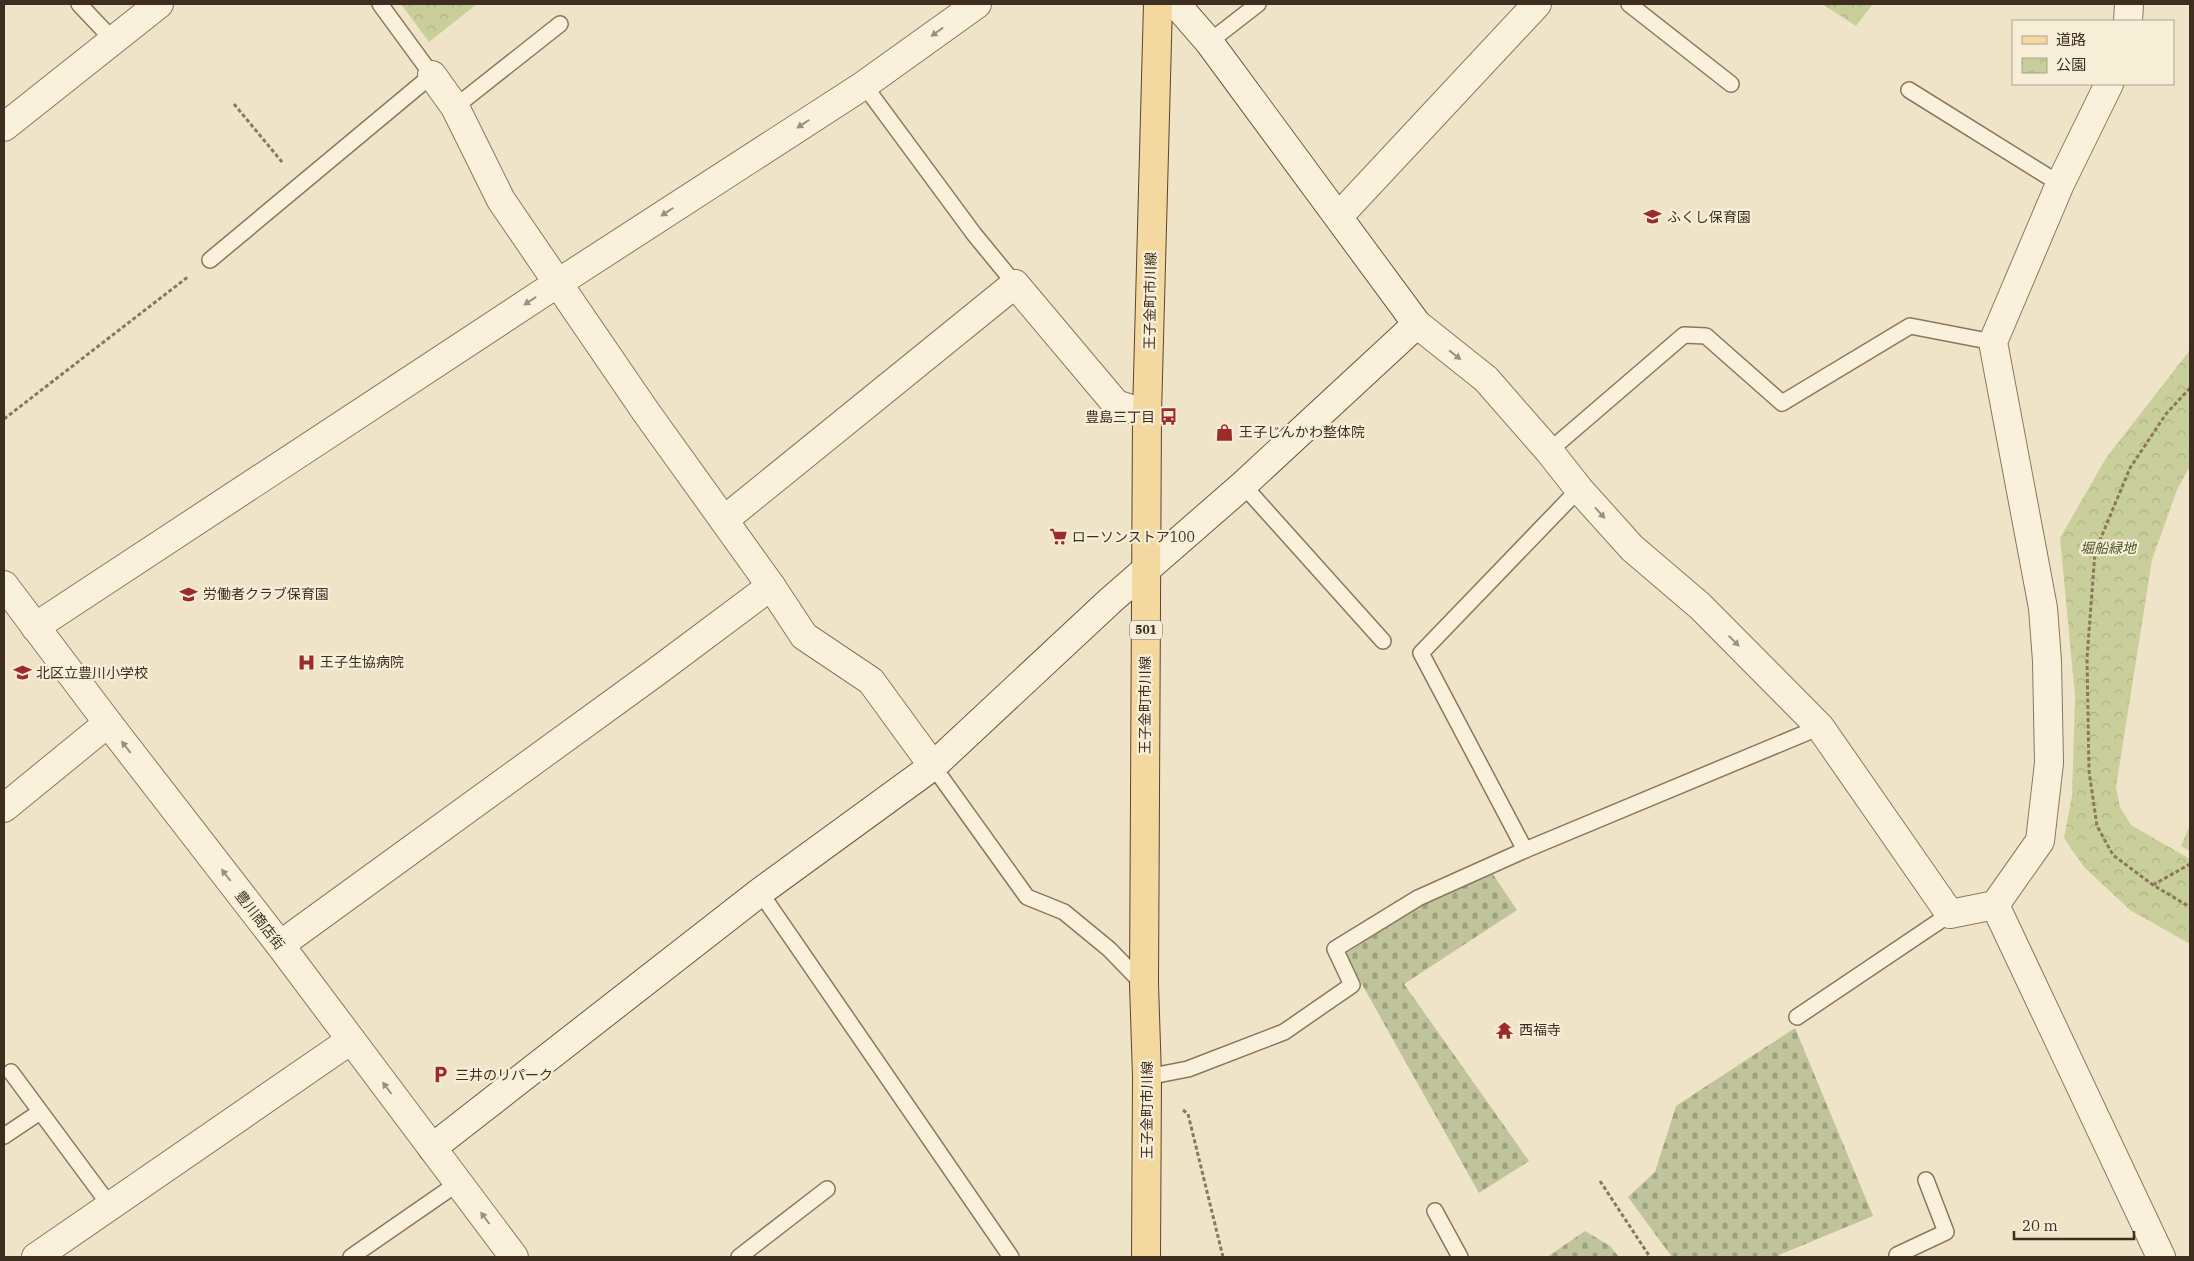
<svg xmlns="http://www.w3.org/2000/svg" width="2194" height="1261" font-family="'IBM Plex Serif','Noto Sans JP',serif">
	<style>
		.cemetery { fill: url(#cemetery-stones) }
		.park { fill: url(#park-crowns) }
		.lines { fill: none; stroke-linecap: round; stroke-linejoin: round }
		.lane-casing { stroke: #8d765c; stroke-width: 18 }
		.street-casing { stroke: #8d765c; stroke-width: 30 }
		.secondary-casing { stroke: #6f573f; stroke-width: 30 }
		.primary-casing { stroke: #5b4430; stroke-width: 30 }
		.path { stroke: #8d765c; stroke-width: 3; stroke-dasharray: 4 2.5; stroke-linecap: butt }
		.lane { stroke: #faf1dc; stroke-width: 15 }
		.street { stroke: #faf1dc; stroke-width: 28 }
		.secondary { stroke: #faf1dc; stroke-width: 28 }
		.primary { stroke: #f3d9a0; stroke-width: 28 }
		.oneway { fill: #9c907e }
		.labels { text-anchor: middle; stroke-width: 4.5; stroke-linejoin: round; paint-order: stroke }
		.shield { fill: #f7eed8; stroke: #756857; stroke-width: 1 }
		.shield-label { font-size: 12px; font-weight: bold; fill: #3d2e20 }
		.poi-label { font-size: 14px; fill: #3d2e20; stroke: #f7eed8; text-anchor: start }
		.street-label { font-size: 14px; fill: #3d2e20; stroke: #f7eed8 }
		.park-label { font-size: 14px; font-style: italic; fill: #4d5a26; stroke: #f7eed8 }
	</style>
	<defs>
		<pattern id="cemetery-stones" width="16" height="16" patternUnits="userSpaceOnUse" patternTransform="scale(1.25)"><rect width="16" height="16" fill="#bfc49a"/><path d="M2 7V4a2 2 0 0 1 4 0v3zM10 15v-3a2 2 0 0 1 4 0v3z" fill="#9ca07d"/></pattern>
		<pattern id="park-crowns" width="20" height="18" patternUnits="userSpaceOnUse" patternTransform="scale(1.25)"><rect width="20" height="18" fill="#c9cf9b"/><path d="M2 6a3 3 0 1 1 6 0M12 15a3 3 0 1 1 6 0" fill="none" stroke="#aeb285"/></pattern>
	</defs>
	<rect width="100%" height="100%" fill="#f0e4c8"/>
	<g class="cemetery">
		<path d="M1492,873l25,37 -113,74 125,177 -50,32 -134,-239 75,-48z"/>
		<path d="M1795,1028l78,188 -94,39 1,2h-108l-44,-60 27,-25 21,-66z"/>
		<path d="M1585,1231l25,15 9,11h-72z"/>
	</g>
	<g class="park">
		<path d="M401,4h76l-48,38z"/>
		<path d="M1822,4h51l-17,22z"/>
		<path d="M2190,350v116l-13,24 -25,70 -36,227 4,20 11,18 59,34v85l-60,-34 -46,-43 -20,-29 8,-42 3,-100 -15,-158 46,-80z"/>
		<path d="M2190,825v26l-9,-5z"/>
	</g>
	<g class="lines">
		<defs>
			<g id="lane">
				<path d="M79,4l35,37"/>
				<path d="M1629,4l102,80"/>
				<path d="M1209,42l49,-38"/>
				<path d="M864,85l110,149 41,50"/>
				<path d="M1909,90l151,94"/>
				<path d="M455,107l105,-83"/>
				<path d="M210,260l222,-185 -52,-71"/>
				<path d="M1549,451l135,-116 22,1 76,67 128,-77 83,16"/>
				<path d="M1243,485l140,156"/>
				<path d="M933,766l94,131 37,15 45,37 34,35"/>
				<path d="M1525,850l-104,-197 158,-164"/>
				<path d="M760,892l251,365"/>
				<path d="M1797,1017l153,-103"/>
				<path d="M11,1072l100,135"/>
				<path d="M1147,1077l41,-8 96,-37 68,-47 -17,-36 83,-51 107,-48 295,-123"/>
				<path d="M4,1136l36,-24"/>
				<path d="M1435,1211l25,46"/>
				<path d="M351,1257l107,-74"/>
				<path d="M739,1257l88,-68"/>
				<path d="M1898,1257l-1,-2 49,-23 -20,-52"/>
			</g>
			<g id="street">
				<path d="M2128,21l1,-17"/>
				<path d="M432,75l23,32 46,93 145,212 125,174 33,50 67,45 62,85"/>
				<path d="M2109,84l-49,100 -67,158 50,266 4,53 2,102 -9,78 -45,64 166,352"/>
				<path d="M4,127l155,-123"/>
				<path d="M1339,216l198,-212"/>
				<path d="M1417,324l69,55 63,72 30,38 53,59 68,58 120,121 130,187 45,-9"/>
				<path d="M724,520l291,-236 101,120 31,10"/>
				<path d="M4,585l104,138 172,222 234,312"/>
				<path d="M35,627l503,-331 326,-211 113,-81"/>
				<path d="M4,808l104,-85"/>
				<path d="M280,945l376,-273 115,-86"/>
				<path d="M36,1257l315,-217"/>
			</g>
			<path id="secondary" d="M432,1148l328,-256 173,-126 178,-166 132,-115 174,-161 -208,-282 -33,-38"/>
			<path id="primary" d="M1146,1257l1,-180 -3,-93 3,-570 11,-410"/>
		</defs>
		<use href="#lane" class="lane-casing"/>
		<use href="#street" class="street-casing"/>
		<use href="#secondary" class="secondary-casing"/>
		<use href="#primary" class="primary-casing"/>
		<g class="path">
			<path d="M234,104l48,58"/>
			<path d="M2190,388l-24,26 -36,54 -35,84 -8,106 2,113 8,55 16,29 40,30 37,22"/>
			<path d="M4,419l185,-143"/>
			<path d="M2153,885l37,-21"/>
			<path d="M1183,1110l5,4 35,143"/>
			<path d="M1600,1181l50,76"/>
		</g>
		<use href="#lane" class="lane"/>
		<use href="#street" class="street"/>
		<use href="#secondary" class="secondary"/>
		<use href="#primary" class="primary"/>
	</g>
	<defs><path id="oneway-solid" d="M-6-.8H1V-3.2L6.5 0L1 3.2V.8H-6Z" transform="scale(1.25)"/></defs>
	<g class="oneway">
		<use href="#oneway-solid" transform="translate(937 32) rotate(144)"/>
		<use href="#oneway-solid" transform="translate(803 124) rotate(147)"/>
		<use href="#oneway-solid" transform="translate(667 212) rotate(147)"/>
		<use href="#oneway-solid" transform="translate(530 301) rotate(147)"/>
		<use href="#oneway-solid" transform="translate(1455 355) rotate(38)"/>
		<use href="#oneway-solid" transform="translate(1600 513) rotate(48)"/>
		<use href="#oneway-solid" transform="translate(1734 641) rotate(45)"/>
		<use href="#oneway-solid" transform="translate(126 747) rotate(-128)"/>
		<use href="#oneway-solid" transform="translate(226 875) rotate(-128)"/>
		<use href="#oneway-solid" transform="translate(387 1088) rotate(-127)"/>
		<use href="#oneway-solid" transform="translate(485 1218) rotate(-127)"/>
	</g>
	<defs>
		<symbol id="school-bare" viewBox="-9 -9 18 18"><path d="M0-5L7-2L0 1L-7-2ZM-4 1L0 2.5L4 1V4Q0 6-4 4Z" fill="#9e2a2b" stroke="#f7eed8" stroke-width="2.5" paint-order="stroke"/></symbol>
		<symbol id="bus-bare" viewBox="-9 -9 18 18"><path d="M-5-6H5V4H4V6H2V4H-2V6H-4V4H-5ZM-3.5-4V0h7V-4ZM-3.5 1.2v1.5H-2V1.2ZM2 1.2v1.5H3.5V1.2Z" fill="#9e2a2b" stroke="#f7eed8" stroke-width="2.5" paint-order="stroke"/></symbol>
		<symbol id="shop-bare" viewBox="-9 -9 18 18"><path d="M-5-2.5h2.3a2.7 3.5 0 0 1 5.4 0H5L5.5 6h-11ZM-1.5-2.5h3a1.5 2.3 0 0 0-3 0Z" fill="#9e2a2b" stroke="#f7eed8" stroke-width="2.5" paint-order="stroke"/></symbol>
		<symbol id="supermarket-bare" viewBox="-9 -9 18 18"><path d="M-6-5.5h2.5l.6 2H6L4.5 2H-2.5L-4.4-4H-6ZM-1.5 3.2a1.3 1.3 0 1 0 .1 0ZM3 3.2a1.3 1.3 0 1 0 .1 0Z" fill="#9e2a2b" stroke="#f7eed8" stroke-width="2.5" paint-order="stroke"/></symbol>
		<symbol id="hospital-bare" viewBox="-9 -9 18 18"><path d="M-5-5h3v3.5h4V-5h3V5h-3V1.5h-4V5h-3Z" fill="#9e2a2b" stroke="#f7eed8" stroke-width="2.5" paint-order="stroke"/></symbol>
		<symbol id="temple-bare" viewBox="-9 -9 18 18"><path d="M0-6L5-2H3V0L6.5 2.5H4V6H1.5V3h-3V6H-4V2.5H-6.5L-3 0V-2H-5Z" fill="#9e2a2b" stroke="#f7eed8" stroke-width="2.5" paint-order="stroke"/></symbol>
		<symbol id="parking-bare" viewBox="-9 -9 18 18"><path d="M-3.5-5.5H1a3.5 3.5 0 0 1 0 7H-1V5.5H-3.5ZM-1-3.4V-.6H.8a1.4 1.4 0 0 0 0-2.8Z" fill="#9e2a2b" stroke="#f7eed8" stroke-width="2.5" paint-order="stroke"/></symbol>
	</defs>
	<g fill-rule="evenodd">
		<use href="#school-bare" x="1640" y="204" width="25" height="25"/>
		<use href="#bus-bare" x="1156" y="404" width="25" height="25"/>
		<use href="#shop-bare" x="1212" y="420" width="25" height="25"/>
		<use href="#supermarket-bare" x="1046" y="524" width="25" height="25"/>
		<use href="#school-bare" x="176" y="582" width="25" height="25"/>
		<use href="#hospital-bare" x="294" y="650" width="25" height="25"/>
		<use href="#school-bare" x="10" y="660" width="25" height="25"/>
		<use href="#temple-bare" x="1492" y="1018" width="25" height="25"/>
		<use href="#parking-bare" x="428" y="1062" width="25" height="25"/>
	</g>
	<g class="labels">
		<rect class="shield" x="1130" y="620.5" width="32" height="19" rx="4"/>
		<g class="shield-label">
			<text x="1146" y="634">501</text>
		</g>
		<g class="poi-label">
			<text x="1667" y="222">ふくし保育園</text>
			<text x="1155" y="422" text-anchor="end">豊島三丁目</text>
			<text x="1239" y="437">王子じんかわ整体院</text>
			<text x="1072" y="542">ローソンストア100</text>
			<text x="203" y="599">労働者クラブ保育園</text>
			<text x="320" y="667">王子生協病院</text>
			<text x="36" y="678">北区立豊川小学校</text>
			<text x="1519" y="1035">西福寺</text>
			<text x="455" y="1080">三井のリパーク</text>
		</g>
		<g class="street-label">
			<text transform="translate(1150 301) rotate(-89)" y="5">王子金町市川線</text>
			<text transform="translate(1145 705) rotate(-90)" y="5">王子金町市川線</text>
			<text transform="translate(260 920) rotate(52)" y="5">豊川商店街</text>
			<text transform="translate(1147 1110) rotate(-90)" y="5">王子金町市川線</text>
		</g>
		<g class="park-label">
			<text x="2108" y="553">堀船緑地</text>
		</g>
	</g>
	<rect width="2194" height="1261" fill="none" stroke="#3d2e20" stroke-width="10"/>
	<rect x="2012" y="20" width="162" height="65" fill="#f7eed8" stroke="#ada18e"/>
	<rect x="2022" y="36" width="25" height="8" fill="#f3d9a0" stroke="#ada18e"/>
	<text x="2056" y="45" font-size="15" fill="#3d2e20">道路</text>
	<rect x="2022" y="58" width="25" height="15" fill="url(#park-crowns)" stroke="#ada18e"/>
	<text x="2056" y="70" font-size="15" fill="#3d2e20">公園</text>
	<path d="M2014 1231v8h120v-8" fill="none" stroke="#3d2e20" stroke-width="2.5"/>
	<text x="2022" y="1231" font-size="15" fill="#3d2e20" stroke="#f7eed8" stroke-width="4" paint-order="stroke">20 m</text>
</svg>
